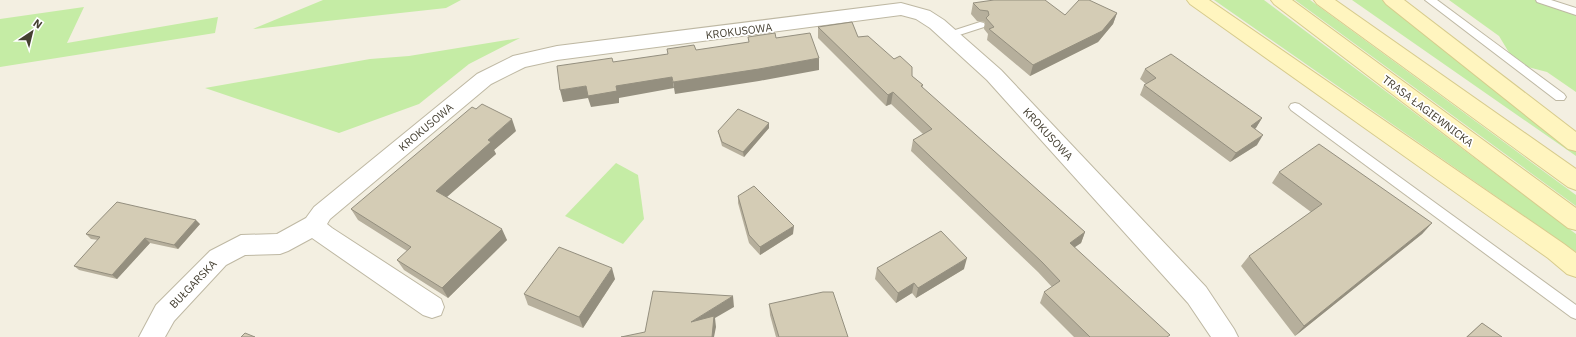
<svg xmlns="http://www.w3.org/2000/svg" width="1576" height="337" font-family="'IBM Plex Sans',sans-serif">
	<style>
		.green { fill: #c5eca5 }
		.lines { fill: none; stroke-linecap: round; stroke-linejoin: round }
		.service-casing { stroke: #beb8a3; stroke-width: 2 }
		.minor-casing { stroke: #beb8a3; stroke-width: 2 }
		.secondary-casing { stroke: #d7cb8c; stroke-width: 2 }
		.service { fill: #fff; fill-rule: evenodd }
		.minor { fill: #fff; fill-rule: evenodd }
		.secondary { fill: #fff5bf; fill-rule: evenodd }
		.wall { fill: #b6af9c }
		.shaded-wall { fill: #948f7f }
		.building { fill: #d4ccb5; stroke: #948f7f }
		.labels { text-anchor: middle; stroke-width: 3.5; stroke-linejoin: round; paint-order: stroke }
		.street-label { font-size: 11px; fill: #443f31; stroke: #fff }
	</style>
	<rect width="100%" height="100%" fill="#f3efe1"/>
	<g class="green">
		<path d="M323,0h138l-15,8 -193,21z"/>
		<path d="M1214,0h50l312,234v18z"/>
		<path d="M1295,0h15l266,195v11z"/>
		<path d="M1352,0h31l91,73 102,78v5z"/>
		<path d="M1449,0h93l34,15v77l-29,-20 -31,-8 -17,-28z"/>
		<path d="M84,7l-17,36 151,-26 -3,16 -215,34v-48z"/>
		<path d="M520,38l-51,26 -50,40 -80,29 -134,-45 165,-29 39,-3z"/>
		<path d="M616,163l22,12 6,44 -21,25 -58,-28z"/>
	</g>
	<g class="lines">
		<defs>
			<g id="service">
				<path d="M1425,0h12l127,94 2,3 -2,3h-8z"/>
				<path d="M1536,0h15l25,8v7l-39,-13z"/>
				<path d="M980,22l4,1 1,2 -1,2 -34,11 -5,-3 1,-2z"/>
				<path d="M1295,103l4,1 277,201v14l-5,-2 -280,-207 -2,-3 2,-3z"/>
			</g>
			<path id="minor" d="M901,3l29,8 14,9 57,50 205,217 28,42 4,8h-27l-23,-34 -201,-223 -57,-52 -14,-9 -15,-4 -344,45 -32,7 -34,17 -161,135 -3,5 5,4 109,71 3,8 -3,8 -9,3 -9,-3 -111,-77 -24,13 -8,3 -35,1 -19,10 -52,56 -9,16h-26l17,-32 54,-54 31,-16 36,-1 29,-16 8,-11 163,-133 36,-18 44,-10z"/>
			<g id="secondary">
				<path d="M1187,0h22l355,244 12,9v24l-9,-3 -19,-16 -358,-254z"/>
				<path d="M1271,0h21l284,208v22l-8,-2 -294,-224z"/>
				<path d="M1314,0h21l241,169v21l-8,-3 -251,-183z"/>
				<path d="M1383,0h21l172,132v19l-8,-2 -182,-145z"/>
			</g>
		</defs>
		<use href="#service" class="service-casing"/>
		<use href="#minor" class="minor-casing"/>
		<use href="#secondary" class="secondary-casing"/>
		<use href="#service" class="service"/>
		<use href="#minor" class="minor"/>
		<use href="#secondary" class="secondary"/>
	</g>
	<g class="wall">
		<path d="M973,3l92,12 52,-2 -4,11 -15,18 -68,34 -43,-36 1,-6 -4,-5 1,-7 -8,-1 -6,-7z"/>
		<path d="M818,27l40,10 54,39 11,9 -1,3 163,144 -4,11 -7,4 94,90h-94l-34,-34 4,-11 8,-5 -14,-15 -127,-121 2,-11 10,-6 -32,-30 -5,2 -68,-68z"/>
		<path d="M1145,69l117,49 -7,11 2,16 -27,17 -90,-67 4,-10 2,-1 -6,-5z"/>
		<path d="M769,128l-25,29 -22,-11 -3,-11 -1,-4z"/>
		<path d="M516,131l-22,19 2,4 -49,43 60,43 -59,58 -44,-28 -7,-10 10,-9 -49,-31 -7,-11z"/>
		<path d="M1279,172l153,51 -10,11 -127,102 -54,-70 8,-10 62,-44 -39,-29z"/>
		<path d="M738,196l55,38 -33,21 -11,-12 -11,-40z"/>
		<path d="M200,224l-22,25 -28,-6 -33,36 -38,-9 -5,-4 24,-26 -7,-1 -5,-5z"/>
		<path d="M877,268l87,1 -48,29 -4,-5 -16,10 -21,-24z"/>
		<path d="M615,279l-32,49 -55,-23 -4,-11z"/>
		<path d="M769,304l79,33h-72l-6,-22z"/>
		<path d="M1482,323l20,14h-36z"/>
	</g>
	<g class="shaded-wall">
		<path d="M1117,13l-4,11 -15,18 -68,34 3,-11z"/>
		<path d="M819,58v12l-60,11 -84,13 -2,-12z"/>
		<path d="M672,77l2,11 -55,10v5l-28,4 -3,-9 -25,4 -3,-12 26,-4z"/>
		<path d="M893,92l-2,12 -5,2 2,-11z"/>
		<path d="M1262,118l-6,10 -11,8 6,-10z"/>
		<path d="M512,119l4,12 -22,19 2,4 -55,48 -5,-11 52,-51z"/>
		<path d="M769,123v5l-25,29 -1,-5z"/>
		<path d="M1263,135l-6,10 -27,17 6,-9z"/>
		<path d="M196,220l4,4 -22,25 -4,-4z"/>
		<path d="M1432,223l-10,11 -127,102 9,-10z"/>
		<path d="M794,226l-1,8 -33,21v-8z"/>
		<path d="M502,229l5,11 -59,58 -6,-10z"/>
		<path d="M1085,232l-4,11 -16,11 5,-11z"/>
		<path d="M145,238l5,5 -33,36 -5,-4z"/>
		<path d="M967,258l-3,11 -48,29 2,-10z"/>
		<path d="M612,268l3,11 -32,49 -4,-11z"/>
		<path d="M914,283l-2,10 -16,10 2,-10z"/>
		<path d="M733,296l1,11 -19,11 1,9 -2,10h-2l-21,-15z"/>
	</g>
	<g class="building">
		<path d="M994,0h51l20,15 14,-15h10l28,13 -15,18 -69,34 -44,-36 5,-2 -8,-9 3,-3 -1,-4 -8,-1 -7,-7z"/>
		<path d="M852,22l6,15 10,-1 26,23 6,-3 12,11v9l11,9 -2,1 164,146 -15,11 100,92 -3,2h-77l-46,-45 16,-11 -18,-19 -129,-122 19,-11 -39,-37 -5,3 -70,-68z"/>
		<path d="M775,33l1,5 34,-5 9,25 -60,11 -86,13 -1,-5 -56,9 1,5 -29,5 -2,-10 -26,4 -3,-24 55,-8 1,4 55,-8 -1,-5 27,-4 2,5 53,-8 -1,-5z"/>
		<path d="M1171,54l91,64 -11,8 12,9 -27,18 -92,-68 12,-7 -11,-9z"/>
		<path d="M482,104l30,15 -24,21 3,2 -55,49 66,38 -60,59 -45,-28 14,-13 -60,-38 121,-102 4,2z"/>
		<path d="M738,109l31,14 -26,29 -21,-10 -4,-11z"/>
		<path d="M1319,144l113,79 -128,103 -55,-70 73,-52 -43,-32z"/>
		<path d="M754,186l40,40 -34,21 -11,-12 -11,-39z"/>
		<path d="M117,202l79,18 -22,25 -29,-7 -33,37 -38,-9 26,-29 -14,-3z"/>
		<path d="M941,231l26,27 -49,30 -4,-5 -16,10 -21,-25z"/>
		<path d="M559,247l53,21 -33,49 -55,-23z"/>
		<path d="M653,291l80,5 -42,26 23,-6 -2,21h-91l24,-5z"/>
		<path d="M823,292h10l15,45h-69l-10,-33z"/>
		<path d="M1482,323l20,14h-35z"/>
		<path d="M245,333l10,4h-14z"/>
	</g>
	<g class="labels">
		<g class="street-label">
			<text transform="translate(739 31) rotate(-7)" y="4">KROKUSOWA</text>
			<text transform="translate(1428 111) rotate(37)" y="4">TRASA ŁAGIEWNICKA</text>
			<text transform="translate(426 127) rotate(-40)" y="4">KROKUSOWA</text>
			<text transform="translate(1048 134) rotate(47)" y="4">KROKUSOWA</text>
			<text transform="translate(193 284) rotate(-46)" y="4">BUŁGARSKA</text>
		</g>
	</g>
	<g transform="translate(32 32) rotate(35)" stroke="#ffffff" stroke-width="3" paint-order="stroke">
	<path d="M0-3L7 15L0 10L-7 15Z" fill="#443f31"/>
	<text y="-6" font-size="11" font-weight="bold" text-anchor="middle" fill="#443f31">N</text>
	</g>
</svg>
